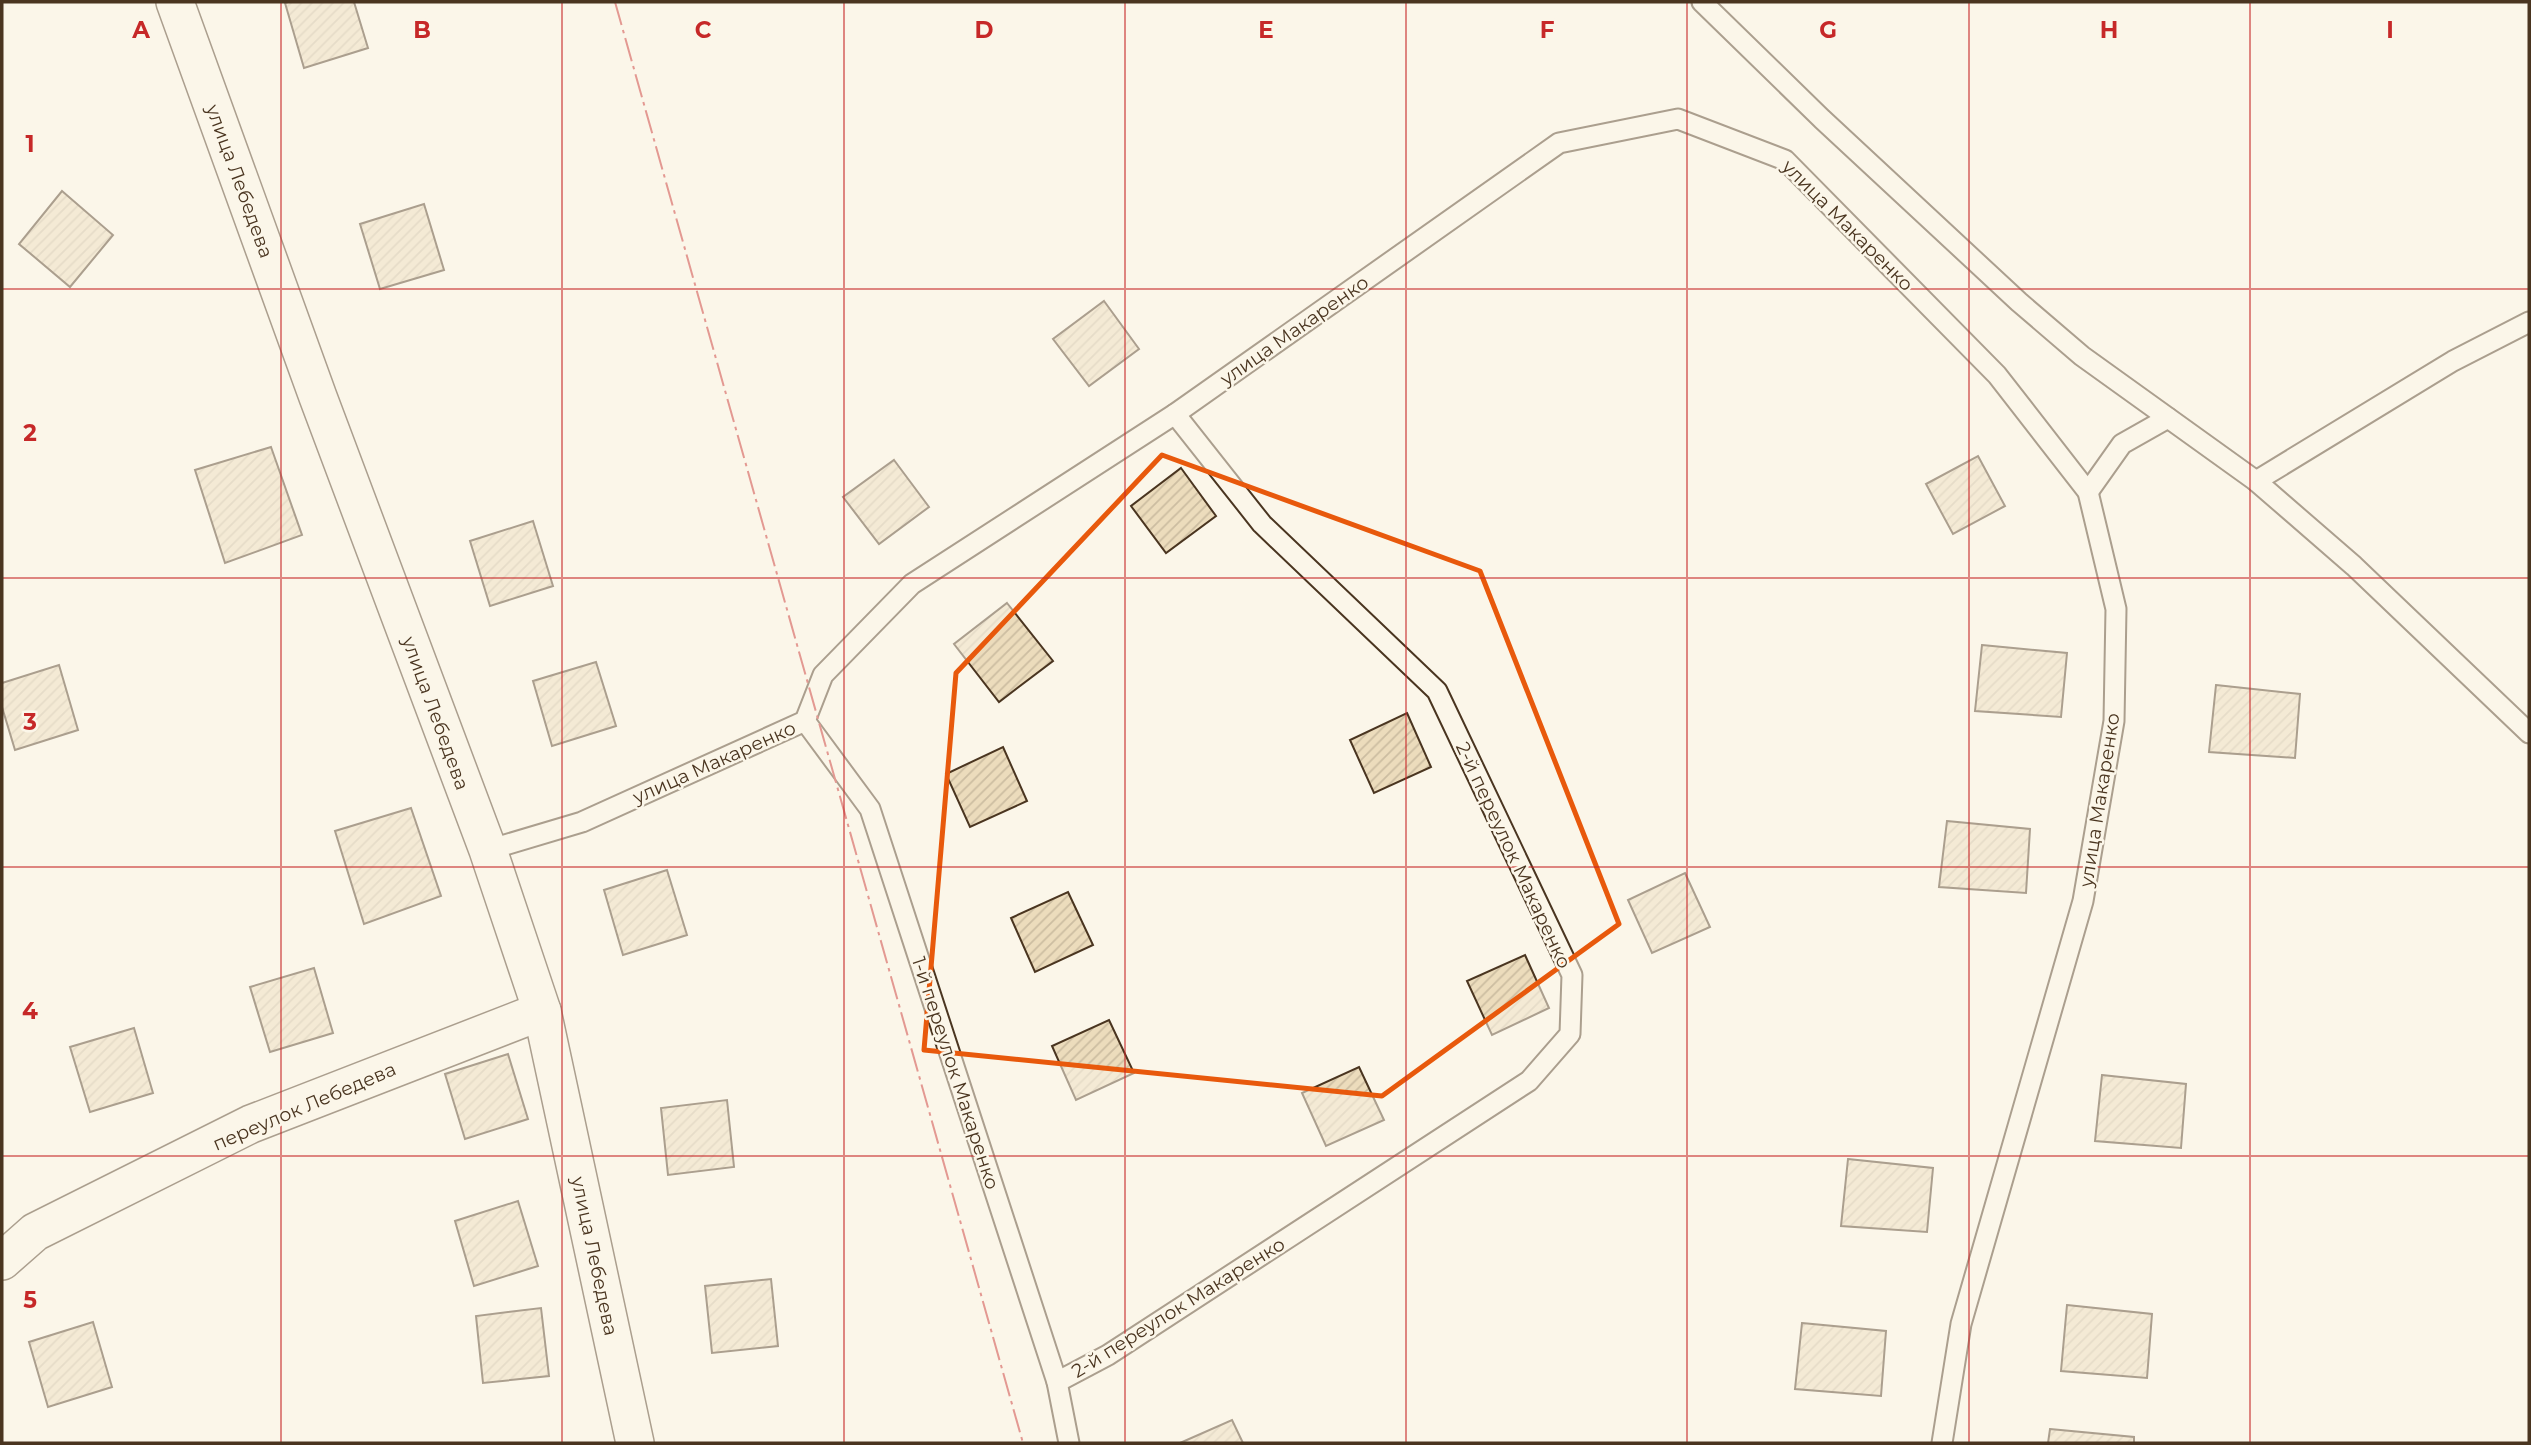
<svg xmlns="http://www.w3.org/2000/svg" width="2531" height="1445" font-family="Montserrat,sans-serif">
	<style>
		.building { fill: url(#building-hatch); stroke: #4a3520; stroke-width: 2 }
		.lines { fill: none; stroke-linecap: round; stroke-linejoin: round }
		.service-casing { stroke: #4a3520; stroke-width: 23 }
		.minor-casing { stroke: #4a3520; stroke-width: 40 }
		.service { stroke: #fbf6e9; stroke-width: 19 }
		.minor { stroke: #fbf6e9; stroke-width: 37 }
		.power { stroke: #c62828; stroke-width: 2; stroke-dasharray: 24 5 3.5 5; stroke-linecap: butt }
		.marked { fill: none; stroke: #e8590c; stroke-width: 5; stroke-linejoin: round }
		.grid { fill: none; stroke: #c62828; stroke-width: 2; stroke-opacity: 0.55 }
		.labels { text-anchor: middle; stroke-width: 5; stroke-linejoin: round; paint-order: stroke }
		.street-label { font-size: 19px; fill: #4a3520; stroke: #fbf6e9 }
		.grid-label { font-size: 23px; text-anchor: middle; font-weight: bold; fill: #c62828; stroke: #fbf6e9; stroke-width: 5; stroke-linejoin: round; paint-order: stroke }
	</style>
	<defs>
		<pattern id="building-hatch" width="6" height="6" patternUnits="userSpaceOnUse" patternTransform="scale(1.75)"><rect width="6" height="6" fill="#ecdcbc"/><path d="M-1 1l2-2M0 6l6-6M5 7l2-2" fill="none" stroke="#ccbda1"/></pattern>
	</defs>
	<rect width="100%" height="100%" fill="#fbf6e9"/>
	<g class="building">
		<path d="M288,2h66l14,46 -64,20 -19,-65z"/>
		<path d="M62,191l51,44 -43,52 -51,-43z"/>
		<path d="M424,204l20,66 -64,19 -20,-65z"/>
		<path d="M1104,301l35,48 -50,37 -36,-47z"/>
		<path d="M271,447l31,88 -77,28 -30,-93z"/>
		<path d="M1978,456l27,50 -52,28 -27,-50z"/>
		<path d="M894,460l35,47 -50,37 -36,-47z"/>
		<path d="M1181,468l35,48 -50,37 -35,-47z"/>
		<path d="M533,521l20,65 -63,20 -20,-65z"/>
		<path d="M1007,603l46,58 -54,41 -45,-58z"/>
		<path d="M1982,645l85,8 -6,64 -86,-6z"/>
		<path d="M596,662l20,64 -64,20 -19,-65z"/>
		<path d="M59,665l19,65 -63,20 -13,-43v-24z"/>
		<path d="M2216,685l84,9 -5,64 -86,-6z"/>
		<path d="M1407,713l24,54 -57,26 -24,-53z"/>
		<path d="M1003,747l24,54 -57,26 -24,-53z"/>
		<path d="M411,808l30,88 -77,28 -29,-93z"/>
		<path d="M1947,821l83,8 -4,64 -87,-6z"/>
		<path d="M667,870l20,65 -64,20 -19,-65z"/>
		<path d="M1685,873l25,54 -58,26 -24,-53z"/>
		<path d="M1068,892l25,53 -58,27 -24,-54z"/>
		<path d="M1525,955l24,53 -57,27 -25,-54z"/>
		<path d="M314,968l19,65 -63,19 -20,-65z"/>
		<path d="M1109,1020l25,53 -58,27 -24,-54z"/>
		<path d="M134,1028l19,65 -63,19 -20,-65z"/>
		<path d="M508,1054l20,65 -63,20 -20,-65z"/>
		<path d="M1359,1067l25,53 -58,26 -24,-53z"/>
		<path d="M2102,1075l84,9 -5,64 -86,-7z"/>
		<path d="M727,1100l7,67 -66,8 -7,-67z"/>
		<path d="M1848,1159l85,9 -6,64 -86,-6z"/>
		<path d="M518,1201l20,65 -64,20 -19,-65z"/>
		<path d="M771,1279l7,67 -66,7 -7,-67z"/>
		<path d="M2067,1305l85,9 -5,64 -86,-7z"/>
		<path d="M541,1308l8,68 -66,7 -7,-67z"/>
		<path d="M93,1322l19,65 -64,20 -19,-65z"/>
		<path d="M1802,1323l84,8 -5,65 -86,-7z"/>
		<path d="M1232,1420l11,23h-63z"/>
		<path d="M2050,1429l84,8v6h-86z"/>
	</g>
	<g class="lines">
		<defs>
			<g id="service">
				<path d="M1702,2l120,117 197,183 63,54 174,125 98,85 175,167"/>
				<path d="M2256,481l197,-120 76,-39"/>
				<path d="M2088,492l34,-48 46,-26"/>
				<path d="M805,721l65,88 187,573 12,61"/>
				<path d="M488,850l94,-28 223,-101 18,-46 89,-91 263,-170 384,-271 119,-24 107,41 212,215 91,117 28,117 -2,112 -31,180 -122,423 -19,119"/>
				<path d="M1057,1382l51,-27 421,-274 41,-47 2,-59 -135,-284 -175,-167 -87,-110"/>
			</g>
			<g id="minor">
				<path d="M175,2l143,395 170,453 54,161 93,432"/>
				<path d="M2,1261l33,-29 216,-108 291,-113"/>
			</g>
		</defs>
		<use href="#service" class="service-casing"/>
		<use href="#minor" class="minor-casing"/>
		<use href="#service" class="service"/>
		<use href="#minor" class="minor"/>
		<path class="power" d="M615,2l408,1441"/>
	</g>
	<path d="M0 0H2531V1445H0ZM1162,455l318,116 139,353 -237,172 -458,-46 32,-377z" fill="#fbf6e9" fill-opacity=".55" fill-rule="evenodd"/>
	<path class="marked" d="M1162,455l318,116 139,353 -237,172 -458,-46 32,-377z"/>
	<path class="grid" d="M281,2v1441M562,2v1441M844,2v1441M1125,2v1441M1406,2v1441M1687,2v1441M1969,2v1441M2250,2v1441M2,289h2527M2,578h2527M2,867h2527M2,1156h2527"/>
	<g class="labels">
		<g class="street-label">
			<text transform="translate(240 181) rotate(70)" y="7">улица Лебедева</text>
			<text transform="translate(1848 225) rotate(45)" y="7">улица Макаренко</text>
			<text transform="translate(1294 330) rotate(-35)" y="7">улица Макаренко</text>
			<text transform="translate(436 713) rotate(70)" y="7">улица Лебедева</text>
			<text transform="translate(714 762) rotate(-24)" y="7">улица Макаренко</text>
			<text transform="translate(2099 800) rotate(-81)" y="7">улица Макаренко</text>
			<text transform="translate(1514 855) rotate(65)" y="7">2-й переулок Макаренко</text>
			<text transform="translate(956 1073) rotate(72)" y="7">1-й переулок Макаренко</text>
			<text transform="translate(304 1106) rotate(-23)" y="7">переулок Лебедева</text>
			<text transform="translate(595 1256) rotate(78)" y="7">улица Лебедева</text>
			<text transform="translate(1178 1307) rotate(-32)" y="7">2-й переулок Макаренко</text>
		</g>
	</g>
	<g class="grid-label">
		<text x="141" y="38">A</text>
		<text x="422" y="38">B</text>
		<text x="703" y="38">C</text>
		<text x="984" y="38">D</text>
		<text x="1266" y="38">E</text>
		<text x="1547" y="38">F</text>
		<text x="1828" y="38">G</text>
		<text x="2109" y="38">H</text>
		<text x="2390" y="38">I</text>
		<text x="30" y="152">1</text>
		<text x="30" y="441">2</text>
		<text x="30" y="730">3</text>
		<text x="30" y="1019">4</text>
		<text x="30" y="1308">5</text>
	</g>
	<rect width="2531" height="1445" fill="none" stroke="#4a3520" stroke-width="7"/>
</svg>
